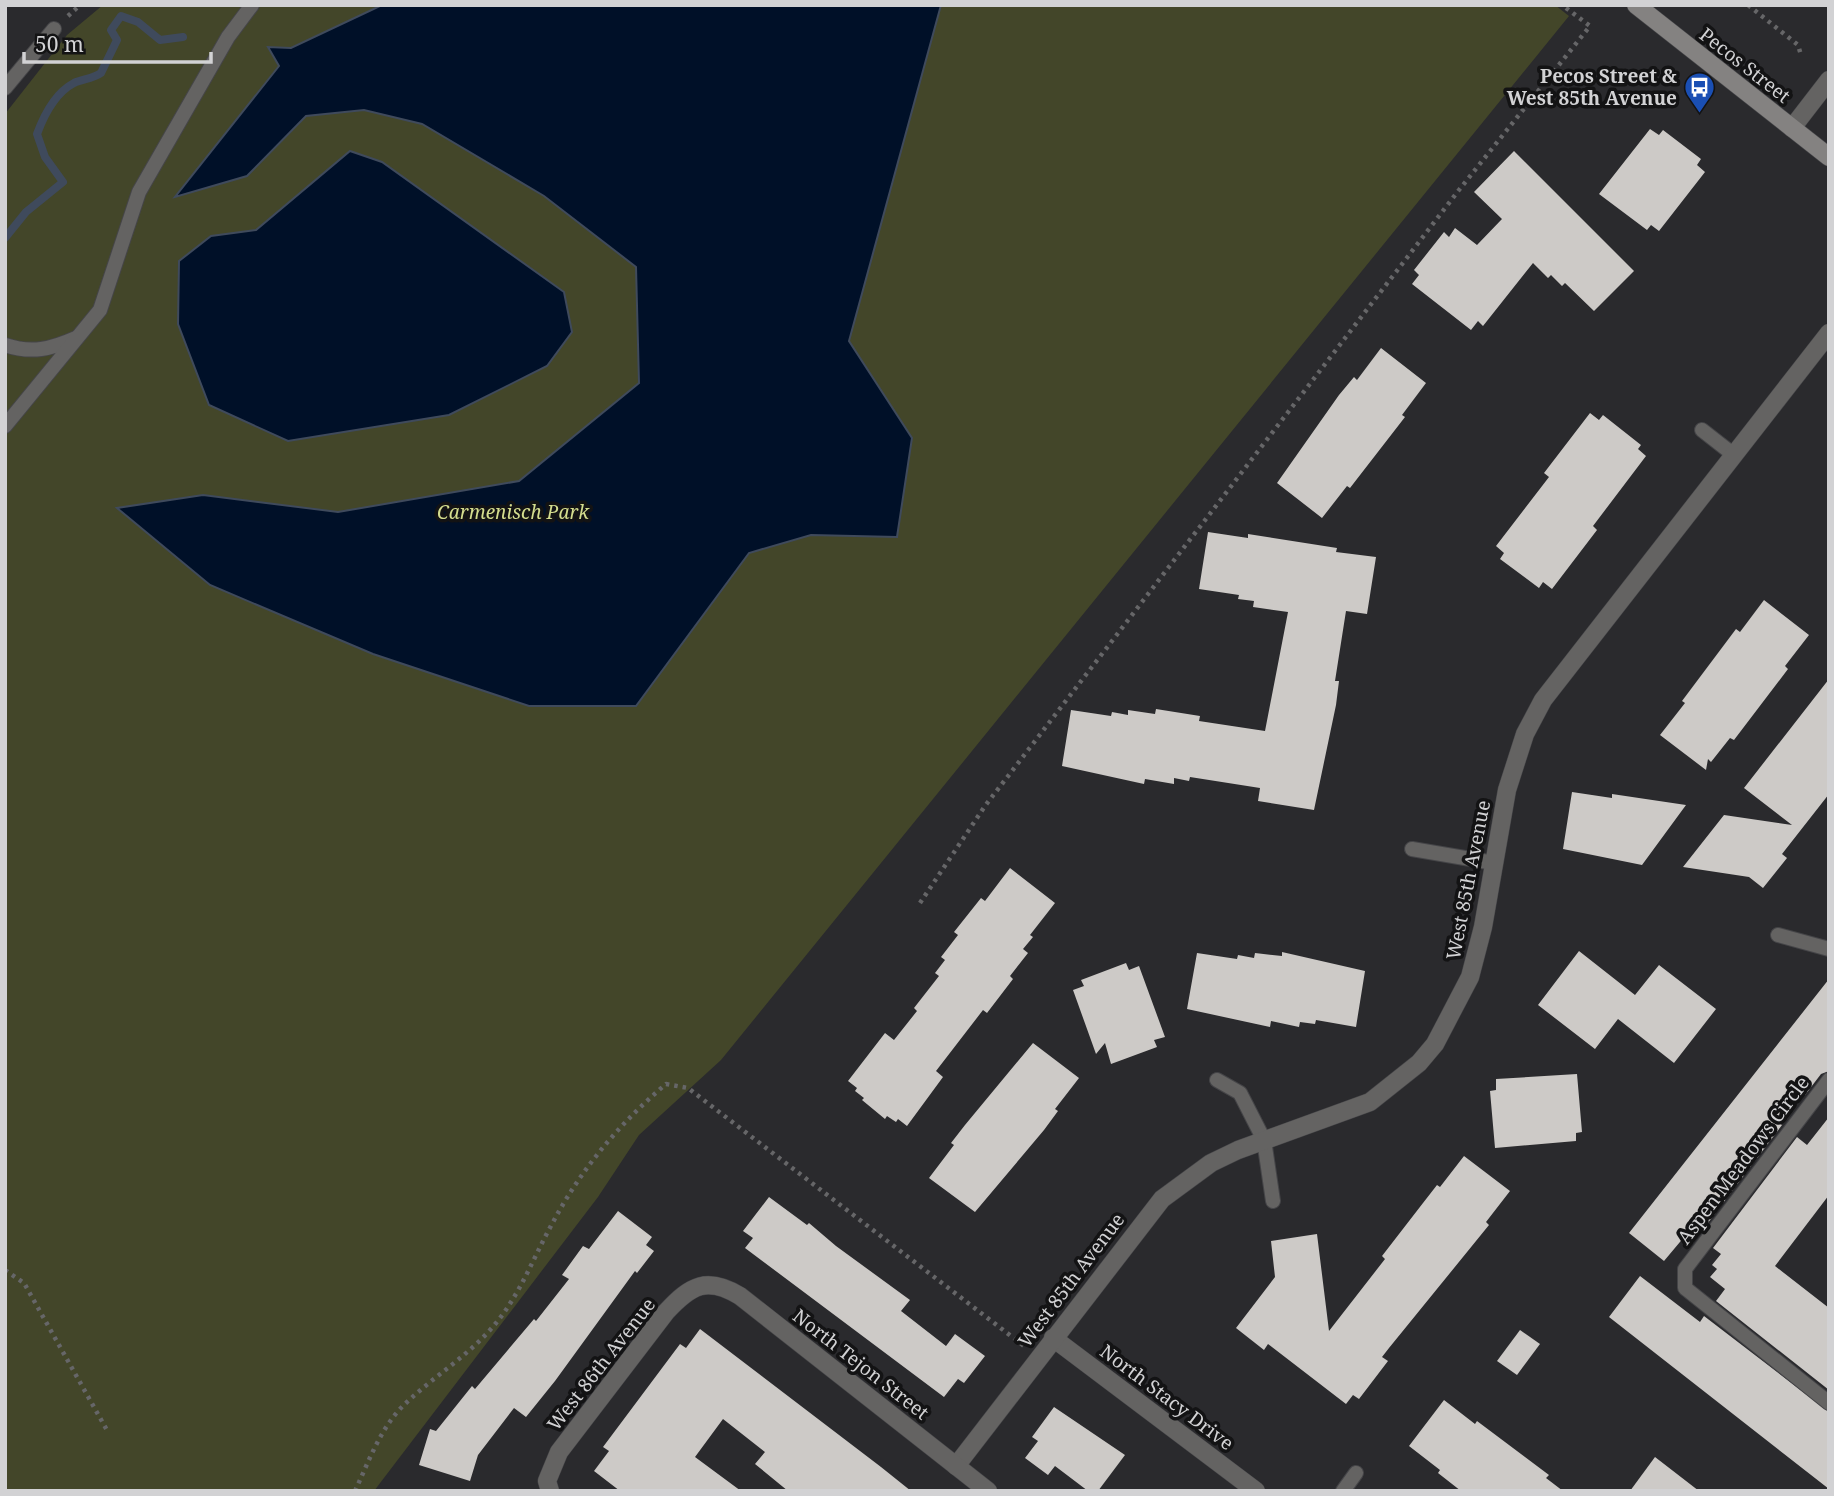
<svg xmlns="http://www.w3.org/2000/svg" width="1834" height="1496" font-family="'Noto Serif',serif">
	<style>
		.green { fill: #434629 }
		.water { fill: #001028; stroke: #3f4a5c; stroke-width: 2 }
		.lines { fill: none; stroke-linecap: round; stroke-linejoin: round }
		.stream { stroke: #3f4a5c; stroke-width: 8 }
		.building { fill: #cdcac7 }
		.lane-casing { stroke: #454548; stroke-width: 16 }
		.street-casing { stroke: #454548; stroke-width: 19 }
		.secondary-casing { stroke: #454548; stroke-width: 19 }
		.path { stroke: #666668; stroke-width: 4.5; stroke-dasharray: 3.5 5; stroke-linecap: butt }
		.lane { stroke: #646362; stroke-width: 14 }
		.street { stroke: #646362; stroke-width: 18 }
		.secondary { stroke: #848281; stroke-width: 18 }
		.labels { text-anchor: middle; stroke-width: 7; stroke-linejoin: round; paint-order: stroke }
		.street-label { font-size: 19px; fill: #d2d2d4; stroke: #131314 }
		.poi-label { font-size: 19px; font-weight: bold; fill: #d2d2d4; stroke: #131314; text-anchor: end }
		.park-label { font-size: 19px; font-style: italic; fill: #d4dd8e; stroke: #131314 }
	</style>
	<rect width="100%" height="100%" fill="#2a2a2d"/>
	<path class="green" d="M103,5h1452l14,11 -848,1044 -82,75 -41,62 -224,294h-369v-1377l62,-79z"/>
	<g class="water">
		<path d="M382,5h559l-92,336 63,97 -15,99 -86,-2 -62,18 -113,153h-107l-156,-52 -163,-69 -93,-77 86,-13 135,17 181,-31 120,-98 -3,-116 -92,-71 -122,-72 -58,-14 -58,6 -59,60 -72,21 104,-131 -11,-19 23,1z"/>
		<path d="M350,151l32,11 182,130 8,40 -25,34 -98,49 -161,26 -79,-36 -31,-81 1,-63 32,-25 45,-6z"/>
	</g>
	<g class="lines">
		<path class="stream" d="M5,238l21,-26 37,-30 -18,-25 -8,-23c7,-19 18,-41 37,-51 9,-4 18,-4 27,-10l16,-33 -6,-10 10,-14 17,6 22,18 23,-3"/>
	</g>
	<g class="building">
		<path d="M1650,129l9,6 4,-5 38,29 -4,6 8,7 -46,59 -8,-6 -4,5 -48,-36z"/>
		<path d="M1514,151l120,120 -40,40 -29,-28 -3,3 -11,-11 -3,3 -15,-15 -50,63 -5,-5 -7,9 -59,-46 7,-9 -5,-5 30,-38 5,5 6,-9 22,17 25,-26 -28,-27z"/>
		<path d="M1381,348l45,35 -24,32 3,2 -55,71 -3,-2 -25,32 -45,-35 62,-88 15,-18 3,3z"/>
		<path d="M1590,413l9,7 4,-5 38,30 -3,4 8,7 -53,70 4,4 -45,59 -9,-7 -4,6 -39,-29 4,-6 -8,-7 53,-69 -5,-4z"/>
		<path d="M1208,532l40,6v-4l89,14 -1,4 40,5 -9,57 -21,-3 -11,70h4l-3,24 -22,105 -56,-9 2,-13 -70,-11 -1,4 -15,-3v6l-29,-5 -1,5 -82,-18 9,-56 40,6 1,-4 16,3v-5l27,4 1,-5 44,7 -1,5 66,10 23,-119 -35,-5 1,-6 -16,-2 1,-4 -40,-6z"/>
		<path d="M1764,600l45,35 -24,31 3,3 -54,71 -4,-2 -19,24 -3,-3 -2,11 -46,-35 25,-32 -3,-2 54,-72 4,3z"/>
		<path d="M1829,679v115l-47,60 5,4 -24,30 -14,-11 -66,-10 41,-52 68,10 -48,-37z"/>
		<path d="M1572,792l40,6v-4l74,11 -44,60 -79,-16z"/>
		<path d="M1010,868l45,35 -25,32 3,2 -10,12 5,4 -18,23 3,3 -26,34 -4,-3 -47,61 7,6 -36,49 -9,-7 -2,3 -9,-6 -2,3 -23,-19 2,-2 -9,-7 2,-3 -9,-7 37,-48 9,7 23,-29 -3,-3 25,-32 -4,-3 10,-13 -4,-3 17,-22 -4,-3 27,-34 4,3z"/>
		<path d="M1579,951l56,44 24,-30 57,44 -42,54 -56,-44 -23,30 -57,-44z"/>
		<path d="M1282,952l83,19 -9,56 -40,-7 -1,4 -15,-2 -1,5 -28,-6 -1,6 -83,-18 10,-56 40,6 1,-4 16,3 1,-5 27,3z"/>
		<path d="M1126,963l3,7 10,-4 26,71 -11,3 3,7 -46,17 -6,-21 -9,11 -23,-64 11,-4 -3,-6z"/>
		<path d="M1829,979v92l-8,3 -16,21 -6,-5 -24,30 7,5 -84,111 -8,-6 -26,31 -35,-28z"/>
		<path d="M1033,1043l46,35 -24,31 3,2 -14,19 -69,82 -46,-34 25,-33 -3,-2 14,-18z"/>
		<path d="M1577,1074l5,58 -6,1v8l-81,7 -5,-57 6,-1v-11z"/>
		<path d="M1829,1117v78l-54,71 54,42v82l-113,-89 9,-12 -15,-12 7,-8 -5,-4 9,-11 -8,-6 84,-111 10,8z"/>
		<path d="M1464,1156l46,35 -24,31 3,3 -100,123 -7,9 6,4 -29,38 -6,-4 -7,9 -78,-60 -4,6 -28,-22 39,-51 -4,-36 46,-7 12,97 56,-72 -3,-3 41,-53 14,-18 3,2z"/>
		<path d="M769,1197l38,28 2,-2 27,23 74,54 -9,11 45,35 9,-12 30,22 -21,27 -6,-4 -14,18 -199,-149 8,-10 -10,-7z"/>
		<path d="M618,1211l34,26 -6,8 8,6 -17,22 -2,-2 -80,110 -29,36 -12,-9 -36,47 -8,26 -51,-16 11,-36 6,2 36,-45 3,3 59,-70 2,2 33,-42 -7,-4 21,-29 6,3z"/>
		<path d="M1640,1276l60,46 4,-6 125,96v77l-220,-172z"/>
		<path d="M700,1329l181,138 30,24h-123l-33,-27 10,-12 -42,-33 -28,38 46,34h-121l-26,-20 15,-20 -6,-4 77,-103 6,4z"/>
		<path d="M1520,1330l20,14 -23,31 -20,-14z"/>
		<path d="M1444,1400l31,24 2,-3 72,54 -3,3 17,13h-102l-23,-18 2,-3 -31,-24z"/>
		<path d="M1054,1407l71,48 -27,36h-10l-33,-25 -7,9 -23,-17 13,-17 -6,-4z"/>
		<path d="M1655,1457l44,34h-69z"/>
	</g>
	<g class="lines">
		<defs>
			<g id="lane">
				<path d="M5,88l49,-59"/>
				<path d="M5,345c27,9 46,4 71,-7"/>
				<path d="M5,426l95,-116 39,-118 89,-155 24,-32"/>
				<path d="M1702,430l32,25"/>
				<path d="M1412,849l82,14"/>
				<path d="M1778,935l51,14"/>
				<path d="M1217,1080l23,13 24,47 9,61"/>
				<path d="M1829,1080l-144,189v19l144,115"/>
				<path d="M1343,1491l13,-18"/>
			</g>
			<g id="street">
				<path d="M1792,128l37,-48"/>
				<path d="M1053,1338l203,153"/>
				<path d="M956,1466l206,-267 49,-36 27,-13 132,-48 49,-39 16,-19 35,-67 13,-50 24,-137 18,-56 18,-34 286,-367"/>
				<path d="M550,1491l-3,-10 12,-29 107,-140c25,-27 41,-36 74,-16l248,195"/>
			</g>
			<path id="secondary" d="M1636,5l193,152"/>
		</defs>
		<use href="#lane" class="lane-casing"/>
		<use href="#street" class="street-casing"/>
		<use href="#secondary" class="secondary-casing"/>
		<g class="path">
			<path d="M1748,5l50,40 3,10"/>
			<path d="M68,16l12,-11"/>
			<path d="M920,903l65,-97 474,-616 131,-164 -28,-21"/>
			<path d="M5,1270l19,13 84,149"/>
			<path d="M355,1491c14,-30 26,-65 51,-88 26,-25 60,-46 84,-73 29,-32 42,-70 62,-106 29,-55 67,-100 114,-140l22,4 336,258"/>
		</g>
		<use href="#lane" class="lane"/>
		<use href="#street" class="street"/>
		<use href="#secondary" class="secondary"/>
	</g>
	<defs>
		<symbol id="bus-pin" viewBox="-11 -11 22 30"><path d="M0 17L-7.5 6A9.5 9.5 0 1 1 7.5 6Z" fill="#1a4fb4" stroke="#131314"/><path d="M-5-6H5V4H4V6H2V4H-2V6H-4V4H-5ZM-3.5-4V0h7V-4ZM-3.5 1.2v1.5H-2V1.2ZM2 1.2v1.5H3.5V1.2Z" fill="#fff"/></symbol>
	</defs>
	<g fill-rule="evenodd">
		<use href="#bus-pin" x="1682" y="70" width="35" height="47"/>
	</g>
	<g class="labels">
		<g class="street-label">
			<text transform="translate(1745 65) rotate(38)" y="7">Pecos Street</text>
			<text transform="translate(1468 880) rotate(-79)" y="7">West 85th Avenue</text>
			<text transform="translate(1743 1160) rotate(-53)" y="7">Aspen Meadows Circle</text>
			<text transform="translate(1071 1280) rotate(-53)" y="7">West 85th Avenue</text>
			<text transform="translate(601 1364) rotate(-52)" y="7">West 86th Avenue</text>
			<text transform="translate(861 1364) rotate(38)" y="7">North Tejon Street</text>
			<text transform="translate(1167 1397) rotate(37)" y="7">North Stacy Drive</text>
		</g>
		<g class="poi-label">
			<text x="1677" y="83">Pecos Street &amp;<tspan x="1677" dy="22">West 85th Avenue</tspan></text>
		</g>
		<g class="park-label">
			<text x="513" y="519">Carmenisch Park</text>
		</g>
	</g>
	<rect width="1834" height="1496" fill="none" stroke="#d2d2d4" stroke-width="14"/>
	<path d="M24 52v10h187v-10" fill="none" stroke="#d2d2d4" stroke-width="3.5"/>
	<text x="35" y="52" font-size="21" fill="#d2d2d4" stroke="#131314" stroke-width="5" paint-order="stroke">50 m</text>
</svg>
